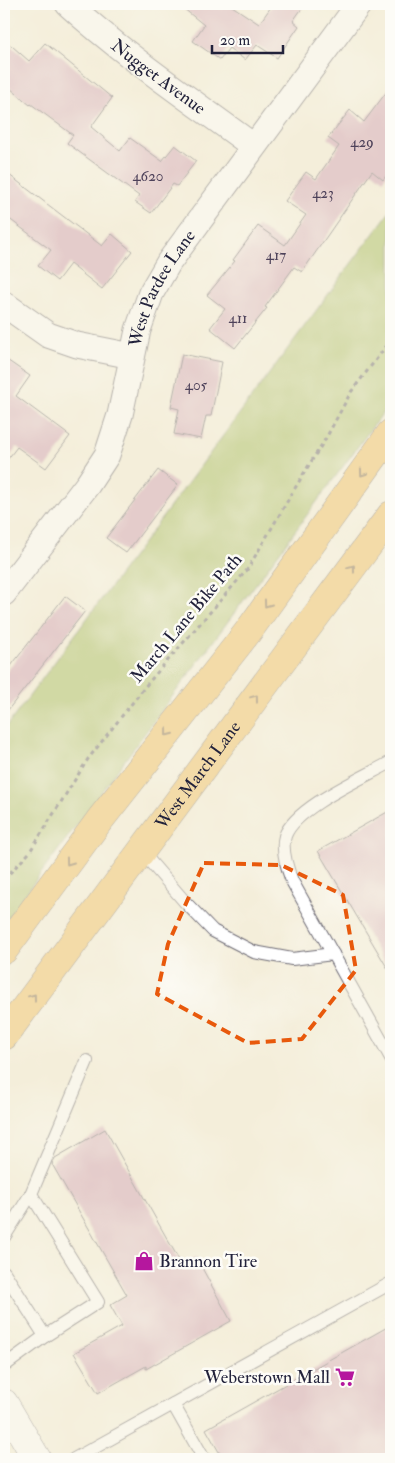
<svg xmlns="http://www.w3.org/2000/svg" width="395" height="1463" font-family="'IM FELL Double Pica',serif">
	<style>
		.green { fill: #a7be63; stroke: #64704f }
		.building { fill: #d1a3b8 }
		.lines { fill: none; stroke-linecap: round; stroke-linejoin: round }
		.service-casing { stroke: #6c6973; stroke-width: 14 }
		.minor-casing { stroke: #6c6973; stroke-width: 27 }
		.tertiary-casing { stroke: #6c6973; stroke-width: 29 }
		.primary-casing { stroke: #6c6973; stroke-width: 29 }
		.path { stroke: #6c6973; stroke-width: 3; stroke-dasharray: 4 4; stroke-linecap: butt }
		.service { stroke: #fff; stroke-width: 12 }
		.minor { stroke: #fff; stroke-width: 25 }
		.tertiary { stroke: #fff; stroke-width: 28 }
		.primary { stroke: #f2c36a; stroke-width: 28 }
		.oneway { stroke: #8a7252 }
		.marked { fill: none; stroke: #e8590c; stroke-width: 4; stroke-dasharray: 10 6; stroke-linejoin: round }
		.labels { text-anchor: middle; stroke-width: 5; stroke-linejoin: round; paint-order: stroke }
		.number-label { font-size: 15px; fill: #4e425a }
		.street-label { font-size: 18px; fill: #22223b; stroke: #fdfcf7 }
		.poi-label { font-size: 18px; fill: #22223b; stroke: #fdfcf7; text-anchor: start }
	</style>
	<rect width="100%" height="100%" fill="#fdfcf7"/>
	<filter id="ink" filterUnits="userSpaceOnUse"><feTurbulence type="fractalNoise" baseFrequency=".02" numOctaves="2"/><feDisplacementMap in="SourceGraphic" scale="10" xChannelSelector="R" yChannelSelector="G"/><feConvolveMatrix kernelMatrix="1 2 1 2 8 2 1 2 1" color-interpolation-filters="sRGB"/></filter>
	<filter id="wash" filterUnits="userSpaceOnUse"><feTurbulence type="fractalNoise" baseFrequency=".0096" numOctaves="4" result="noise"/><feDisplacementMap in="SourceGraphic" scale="20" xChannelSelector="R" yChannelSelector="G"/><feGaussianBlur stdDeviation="1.12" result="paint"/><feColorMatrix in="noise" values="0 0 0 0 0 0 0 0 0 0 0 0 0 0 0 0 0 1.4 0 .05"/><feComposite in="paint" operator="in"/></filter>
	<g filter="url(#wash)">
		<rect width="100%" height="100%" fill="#f4eeda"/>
		<path class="green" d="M391,210v192l-387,521v-193z"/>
		<g id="blocks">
			<g class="building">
				<path d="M178,4h51l30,20 14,-20h32l-12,17 6,5 -22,32 -20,-13 -12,15 -16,-12 -9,12 -27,-19 11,-16z"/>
				<path d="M4,39l25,22 16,-18 67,55 -21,29 29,24 10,-13 32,23 13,-16 21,16 -19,25 -4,-2 -22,29 -16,-11 4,-6 -72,-53 6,-8 -42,-31 -1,1 -26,-22z"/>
				<path d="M391,86v83l-8,11 -11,-9 -70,101 -8,-5 -29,40 2,1 -32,40 -25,-20 15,-19 -18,-14 28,-34 -2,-1 25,-34 27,19 21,-30 -21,-14 21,-29 10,7 23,-33 -11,-8 22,-28 14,12z"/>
				<path d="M4,171l98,75 10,-12 20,17 -30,38 -32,-25 -13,17 -19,-15 13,-16 -47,-35z"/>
				<path d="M182,354l40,8 -11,54h-5l-5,23 -27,-5 5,-25 -8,-2z"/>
				<path d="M4,358l26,18 -14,20 54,40 -24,32 -29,-21 -13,17z"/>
				<path d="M158,470l20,15 -52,68 -20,-15z"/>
				<path d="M65,596l20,15 -81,104v-40z"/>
				<path d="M391,810v164l-73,-123z"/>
				<path d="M105,1129l77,136 14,-8 35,64 -85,48v-3l-48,27 -24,-40 48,-27 -12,-21 17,-10 -75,-131 3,-6z"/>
				<path d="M391,1325v134h-168l-17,-30z"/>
			</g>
		</g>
	</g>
	<g filter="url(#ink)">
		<use href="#blocks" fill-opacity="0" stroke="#6c6973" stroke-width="1"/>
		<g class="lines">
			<defs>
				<g id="service">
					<path d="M391,762c-26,15 -96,45 -106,74 -4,13 2,32 7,45l99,177"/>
					<path d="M141,851l44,51 28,29 41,21 38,7 41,-5"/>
					<path d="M4,1237l27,-43"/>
					<path d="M4,1272l41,64"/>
					<path d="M4,1366l41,-30 53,-34 -67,-108 56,-133"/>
					<path d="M173,1404l31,55"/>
					<path d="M74,1459l317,-176"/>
				</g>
				<g id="minor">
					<path id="s1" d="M68,4c57,52 123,96 185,142"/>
					<path d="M4,304l44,31 29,10 55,11"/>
					<path id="s2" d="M4,593l84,-109 19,-29 13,-40 18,-85 13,-37 18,-31 190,-258"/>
				</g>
				<path id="tertiary" d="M4,1403l33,56"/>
				<g id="primary">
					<path d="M4,950l95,-129 148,-188 144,-200"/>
					<path id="s3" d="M4,1036l387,-521"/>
				</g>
			</defs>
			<use href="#service" class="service-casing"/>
			<use href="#minor" class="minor-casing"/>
			<use href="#tertiary" class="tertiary-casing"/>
			<use href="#primary" class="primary-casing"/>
			<path class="path" d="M4,879l25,-26 59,-94 60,-76 99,-113 57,-97 22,-35 25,-46 40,-52"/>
			<use href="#service" class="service"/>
			<use href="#minor" class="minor"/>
			<use href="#tertiary" class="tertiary"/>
			<use href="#primary" class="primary"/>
		</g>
		<defs><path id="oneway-chevron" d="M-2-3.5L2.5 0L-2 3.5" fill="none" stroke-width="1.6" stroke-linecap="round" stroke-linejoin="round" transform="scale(1.25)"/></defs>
		<g class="oneway">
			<use href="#oneway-chevron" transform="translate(363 473) rotate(126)"/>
			<use href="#oneway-chevron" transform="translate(352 568) rotate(-53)"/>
			<use href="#oneway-chevron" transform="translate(267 604) rotate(126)"/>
			<use href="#oneway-chevron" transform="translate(255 698) rotate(-53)"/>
			<use href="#oneway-chevron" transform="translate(168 733) rotate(128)"/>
			<use href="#oneway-chevron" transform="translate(69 862) rotate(126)"/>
			<use href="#oneway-chevron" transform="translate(33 997) rotate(-53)"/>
		</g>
	</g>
	<path d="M0 0H395V1463H0ZM204,863l77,2 62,30 13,75 -54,69 -54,4 -91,-49 11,-50z" fill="#f4eeda" fill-opacity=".55" fill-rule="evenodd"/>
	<path class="marked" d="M204,863l77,2 62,30 13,75 -54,69 -54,4 -91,-49 11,-50z"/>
	<defs>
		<symbol id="shop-bare" viewBox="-9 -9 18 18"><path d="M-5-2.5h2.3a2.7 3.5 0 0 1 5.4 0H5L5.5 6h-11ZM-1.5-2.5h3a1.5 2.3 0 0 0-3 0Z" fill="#b5179e" stroke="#fdfcf7" stroke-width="2.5" paint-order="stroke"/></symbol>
		<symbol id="supermarket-bare" viewBox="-9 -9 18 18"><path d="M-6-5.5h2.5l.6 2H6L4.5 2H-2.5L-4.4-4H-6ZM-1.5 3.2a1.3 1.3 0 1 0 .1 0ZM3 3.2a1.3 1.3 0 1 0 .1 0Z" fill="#b5179e" stroke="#fdfcf7" stroke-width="2.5" paint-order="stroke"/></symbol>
	</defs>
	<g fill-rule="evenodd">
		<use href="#shop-bare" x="130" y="1247" width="28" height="28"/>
		<use href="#supermarket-bare" x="331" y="1363" width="28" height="28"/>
	</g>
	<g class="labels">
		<g class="number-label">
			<text x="362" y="147">429</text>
			<text x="148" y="181">4620</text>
			<text x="323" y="198">423</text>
			<text x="276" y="260">417</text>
			<text x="238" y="323">411</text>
			<text x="196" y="390">405</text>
		</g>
		<g class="street-label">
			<text dy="6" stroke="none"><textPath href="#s1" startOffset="116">Nugget Avenue</textPath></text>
			<text dy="6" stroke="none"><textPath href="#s2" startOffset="349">West Pardee Lane</textPath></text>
			<text transform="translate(186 618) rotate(-50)" y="6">March Lane Bike Path</text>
			<text dy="6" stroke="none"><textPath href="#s3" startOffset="325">West March Lane</textPath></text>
		</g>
		<g class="poi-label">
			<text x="159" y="1267">Brannon Tire</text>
			<text x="330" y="1383" text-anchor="end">Weberstown Mall</text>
		</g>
	</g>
	<rect width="395" height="1463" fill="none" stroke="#fdfcf7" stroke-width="20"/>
	<path d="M212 45v8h71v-8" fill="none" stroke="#22223b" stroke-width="2.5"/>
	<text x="220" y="45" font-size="15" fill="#22223b" stroke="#fdfcf7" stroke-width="4" paint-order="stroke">20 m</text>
</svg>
